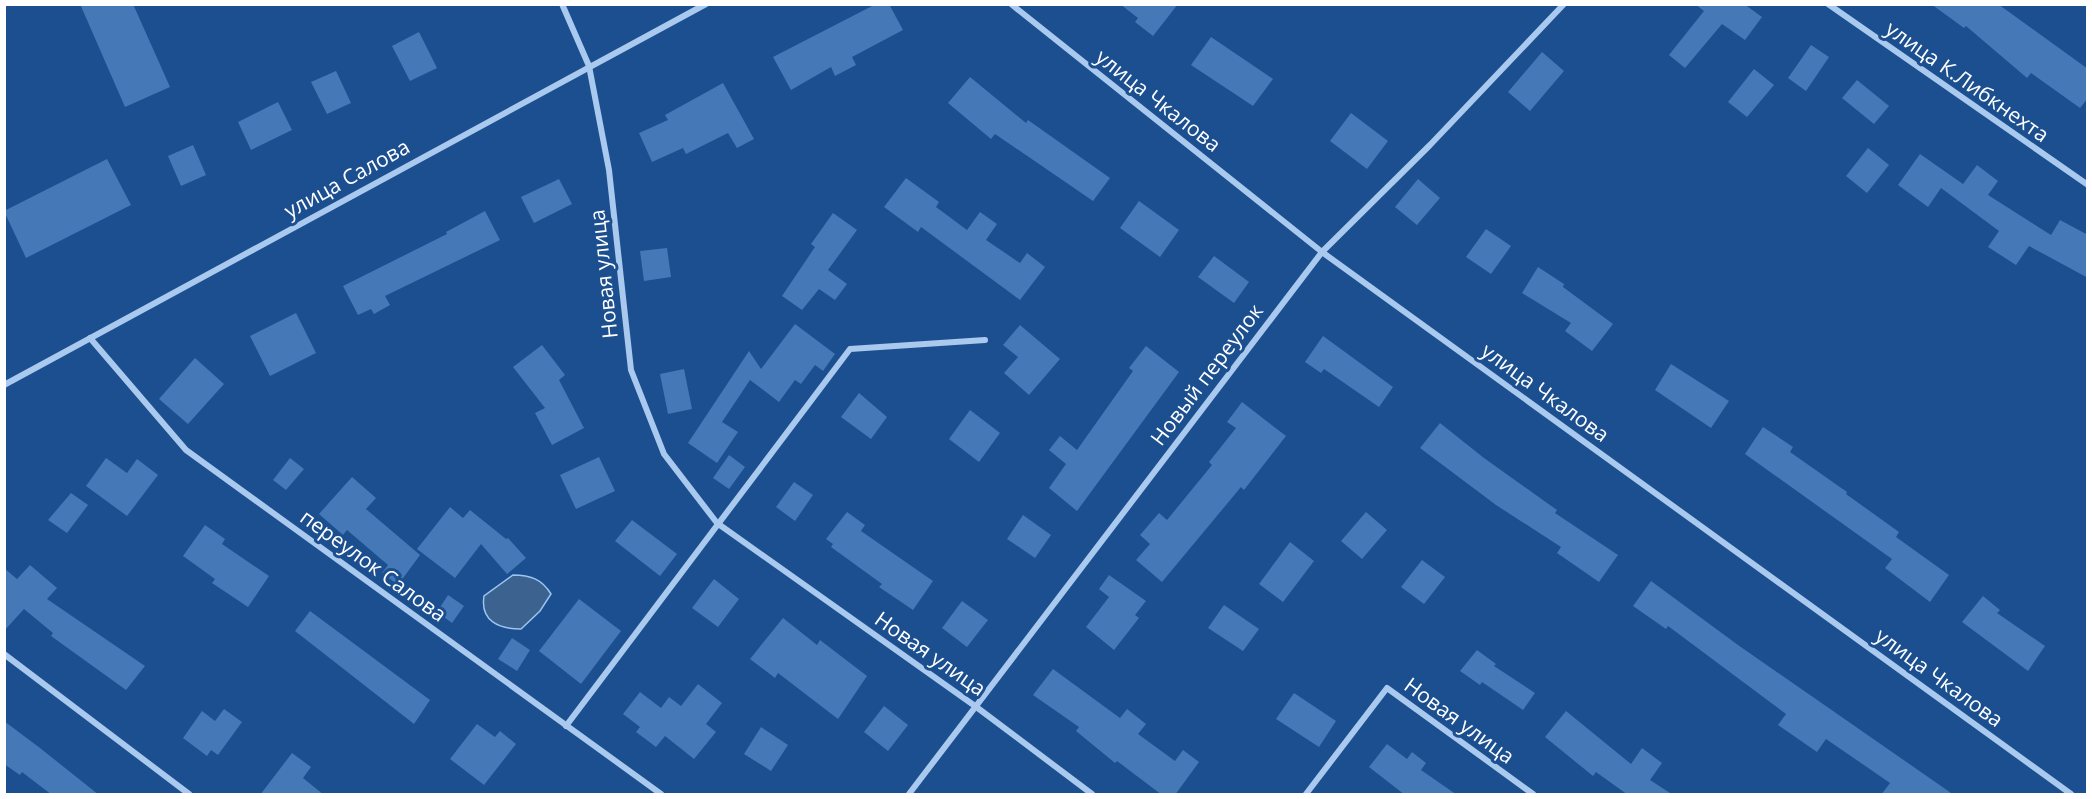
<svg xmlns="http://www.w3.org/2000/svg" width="2092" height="799" font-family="'Open Sans',sans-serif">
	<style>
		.water { fill: #3c6290; stroke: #9cc4f0; stroke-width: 1.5 }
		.building { fill: #4478b7 }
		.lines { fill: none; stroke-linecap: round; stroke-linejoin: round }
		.minor { stroke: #a9c9ee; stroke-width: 6 }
		.labels { text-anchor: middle; stroke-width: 6; stroke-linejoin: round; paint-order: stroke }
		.street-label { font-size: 21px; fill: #fff; stroke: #1b4f8f }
	</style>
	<rect width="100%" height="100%" fill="#1b4f8f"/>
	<path class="water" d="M513,575c17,0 29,4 38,19l-11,17 -19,18c-22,0 -41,-8 -37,-33z"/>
	<g class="building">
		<path d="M80,4h53l37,83 -45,20z"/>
		<path d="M876,4h13l14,26 -51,27 4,8 -21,11 -4,-9 -40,23 -18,-33z"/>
		<path d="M1120,4h58l-25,32 -18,-14 3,-4z"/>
		<path d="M1695,4h49l18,13 -17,23 -23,-16 -37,44 -16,-13 35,-44z"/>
		<path d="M1931,4h67l90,65v29l-8,10 -49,-35 -4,5 -61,-52 -2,2z"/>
		<path d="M419,32l18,36 -27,13 -18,-35z"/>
		<path d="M1211,37l62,42 -20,27 -62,-41z"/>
		<path d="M1811,45l18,12 -23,34 -18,-13z"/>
		<path d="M1542,52l22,19 -34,40 -22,-19z"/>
		<path d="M1754,69l20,16 -27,32 -19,-15z"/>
		<path d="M336,71l15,32 -24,11 -16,-32z"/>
		<path d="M970,77l56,46 2,-3 82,58 -17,23 -98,-67 -4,5 -43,-36z"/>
		<path d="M1857,80l32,26 -15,18 -32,-26z"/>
		<path d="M723,83l31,56 -17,9 -9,-15 -42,21 -3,-6 -31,14 -13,-29 29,-13 -3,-5z"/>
		<path d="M278,102l14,28 -41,20 -13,-28z"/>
		<path d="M1351,113l37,28 -21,28 -37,-28z"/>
		<path d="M193,145l13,30 -25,11 -13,-30z"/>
		<path d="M1868,148l21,17 -22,28 -21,-17z"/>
		<path d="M1920,154l43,30 14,-19 21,16 -10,14 63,40 9,-15 28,15v43l-59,-32 -13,19 -28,-18 11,-16 -58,-43 -13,19 -30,-22z"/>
		<path d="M107,159l24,46 -105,53 -22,-47z"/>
		<path d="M906,178l33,24 -3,5 31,23 13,-18 17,12 -11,16 34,23 7,-10 18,14 -25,33 -99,-73 -3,5 -34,-25z"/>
		<path d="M559,179l13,25 -38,19 -13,-26z"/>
		<path d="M1418,179l22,19 -23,27 -22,-18z"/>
		<path d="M1139,201l40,29 -19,27 -40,-29z"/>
		<path d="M485,211l15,29 -115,56 5,9 -16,9 -3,-5 -13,6 -15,-29 104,-52 -1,-2z"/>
		<path d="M833,213l24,17 -29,40 19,14 -12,16 -16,-11 -17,21 -20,-14 33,-49 -4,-3z"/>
		<path d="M1486,229l25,17 -20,28 -25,-17z"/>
		<path d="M667,248l4,29 -27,4 -4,-30z"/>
		<path d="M1214,256l35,26 -15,21 -36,-26z"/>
		<path d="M1538,267l26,17 -1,3 50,37 -21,27 -27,-20 6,-8 -49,-30z"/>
		<path d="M296,313l20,40 -46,23 -20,-40z"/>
		<path d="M795,324l40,30 -12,17 -8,-6 -14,19 -6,-4 -16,22 -29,-22 -28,42 16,10 -21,31 -29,-20 61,-92 12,18z"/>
		<path d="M1020,325l40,34 -31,36 -25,-22 14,-16 -15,-12z"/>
		<path d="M1323,336l70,51 -14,20 -55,-38 -3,4 -16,-11z"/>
		<path d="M542,345l23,30 -6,5 25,48 -32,17 -17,-32 10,-5 -32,-41z"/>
		<path d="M1146,346l33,26 -102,139 -28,-23 17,-24 -17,-14 11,-14 17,14 56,-79 -4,-3z"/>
		<path d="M195,358l29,26 -36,40 -29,-25z"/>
		<path d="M1671,364l58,37 -18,27 -56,-38z"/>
		<path d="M684,369l8,40 -24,5 -8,-40z"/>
		<path d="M859,393l28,24 -16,22 -30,-22z"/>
		<path d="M1242,402l44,34 -42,54 -3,-3 -79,95 -26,-22 14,-16 -10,-9 19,-22 8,7 45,-55 -3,-3 27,-34 -9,-6z"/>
		<path d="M970,410l30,23 -21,29 -30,-23z"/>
		<path d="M1440,423l44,35 73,52 -2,3 63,42 -19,27 -42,-29 4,-6 -65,-42 -76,-57z"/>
		<path d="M1763,427l30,20 -3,5 57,40 -1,2 53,38 -3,5 53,38 -19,27 -45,-34 7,-9 -147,-105z"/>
		<path d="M729,455l16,12 -16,22 -16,-11z"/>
		<path d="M599,457l16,34 -39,18 -16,-34z"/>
		<path d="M106,458l21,15 10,-14 21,16 -31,41 -41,-30z"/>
		<path d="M290,458l14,11 -18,21 -13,-10z"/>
		<path d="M352,477l24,21 -10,11 54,46 -22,30 -16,-12 6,-8 -41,-35 -4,5 -24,-21z"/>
		<path d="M794,482l19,13 -18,26 -19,-14z"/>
		<path d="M71,493l17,12 -21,28 -19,-13z"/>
		<path d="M450,507l13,11 7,-8 36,29 2,-1 18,20 -19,16 -26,-30 -26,34 -38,-29z"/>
		<path d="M847,512l18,13 -4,6 72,50 -20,29 -34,-23 3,-3 -51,-37 2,-3 -7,-5z"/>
		<path d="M1366,512l21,18 -25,29 -21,-18z"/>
		<path d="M1023,515l28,20 -16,23 -28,-19z"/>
		<path d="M632,520l45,34 -17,22 -45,-35z"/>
		<path d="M205,525l20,14 -3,5 47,32 -21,31 -36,-24 3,-4 -32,-23z"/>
		<path d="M1290,542l24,19 -31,41 -24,-18z"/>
		<path d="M1422,560l23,17 -21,27 -23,-17z"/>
		<path d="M30,565l27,23 -10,11 98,67 -19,24 -75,-54 2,-3 -29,-24 -20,22v-63l13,11z"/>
		<path d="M1109,575l37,26 -11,14 4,3 -25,32 -28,-23 23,-30 -10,-8z"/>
		<path d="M714,579l25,20 -21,28 -26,-19z"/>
		<path d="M1651,581l87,64 216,150h-73l9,-12 -64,-44 -9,13 -39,-27 8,-11 -118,-88 -2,3 -33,-23z"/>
		<path d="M448,595l16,11 -12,17 -15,-11z"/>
		<path d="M1983,596l17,14 -3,3 48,33 -17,25 -66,-49z"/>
		<path d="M579,599l42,32 -40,53 -42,-33z"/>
		<path d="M962,601l26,19 -21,27 -25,-19z"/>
		<path d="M1224,605l35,24 -16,22 -35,-23z"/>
		<path d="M310,611l120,89 -16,24 -119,-93z"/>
		<path d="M783,618l34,27 3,-5 47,36 -29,43 -60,-46 -3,5 -25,-19z"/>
		<path d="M512,638l18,12 -13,21 -19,-12z"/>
		<path d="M1477,650l19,14 -2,2 41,27 -12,17 -41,-28 -2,3 -20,-14z"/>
		<path d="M1053,669l67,49 7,-9 19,15 -8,10 37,27 8,-11 16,12 -24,33h-13l-45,-34 -2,2 -39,-32 3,-4 -46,-32z"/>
		<path d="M698,684l24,19 -16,21 10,8 -22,27 -29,-23 -9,11 -20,-15 4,-5 -17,-13 17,-22 21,16 8,-11 12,9z"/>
		<path d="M1294,693l42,28 -17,26 -43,-28z"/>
		<path d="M884,706l24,19 -20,26 -24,-19z"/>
		<path d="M224,709l18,13 -24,33 -7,-5 -4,6 -24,-18 19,-27 13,10z"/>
		<path d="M1566,711l65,53 11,-16 20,15 -12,17 23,15h-45l-32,-23 -3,4 -48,-39z"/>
		<path d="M4,721l36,27 59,47h-47l-30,-23 -2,3 -16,-11z"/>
		<path d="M477,724l18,13 5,-6 16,13 -32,41 -34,-26z"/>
		<path d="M761,727l27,18 -17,26 -27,-17z"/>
		<path d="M1387,744l20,15 5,-7 14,11 -5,7 36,25h-52l-36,-28z"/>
		<path d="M292,753l19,14 -8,11 21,17h-64z"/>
	</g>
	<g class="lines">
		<g class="minor">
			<path d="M562,4l27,62 20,104 22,200 33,84 53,69 258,183 117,88"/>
			<path d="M1011,4l311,248 749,542"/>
			<path d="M1828,4l260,181"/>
			<path d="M90,338l96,112 475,344"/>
			<path d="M4,385l702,-381"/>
			<path d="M4,654l185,140"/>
			<path d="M566,726l284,-377 135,-9"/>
			<path d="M909,794l413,-542 108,-107 134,-141"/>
			<path d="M1306,794l81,-106 146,106"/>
		</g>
	</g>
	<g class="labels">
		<g class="street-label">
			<text transform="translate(1967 82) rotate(35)" y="7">улица К.Либкнехта</text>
			<text transform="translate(1158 101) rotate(38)" y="7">улица Чкалова</text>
			<text transform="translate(347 179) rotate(-29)" y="7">улица Салова</text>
			<text transform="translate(604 274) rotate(-96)" y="7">Новая улица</text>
			<text transform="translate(1207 375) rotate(-53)" y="7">Новый переулок</text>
			<text transform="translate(1545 393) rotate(36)" y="7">улица Чкалова</text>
			<text transform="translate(373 566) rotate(36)" y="7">переулок Салова</text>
			<text transform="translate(930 654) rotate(35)" y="7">Новая улица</text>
			<text transform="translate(1939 678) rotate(36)" y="7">улица Чкалова</text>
			<text transform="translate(1459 721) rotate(36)" y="7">Новая улица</text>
		</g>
	</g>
	<rect width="2092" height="799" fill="none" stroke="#ffffff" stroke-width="12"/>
</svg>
